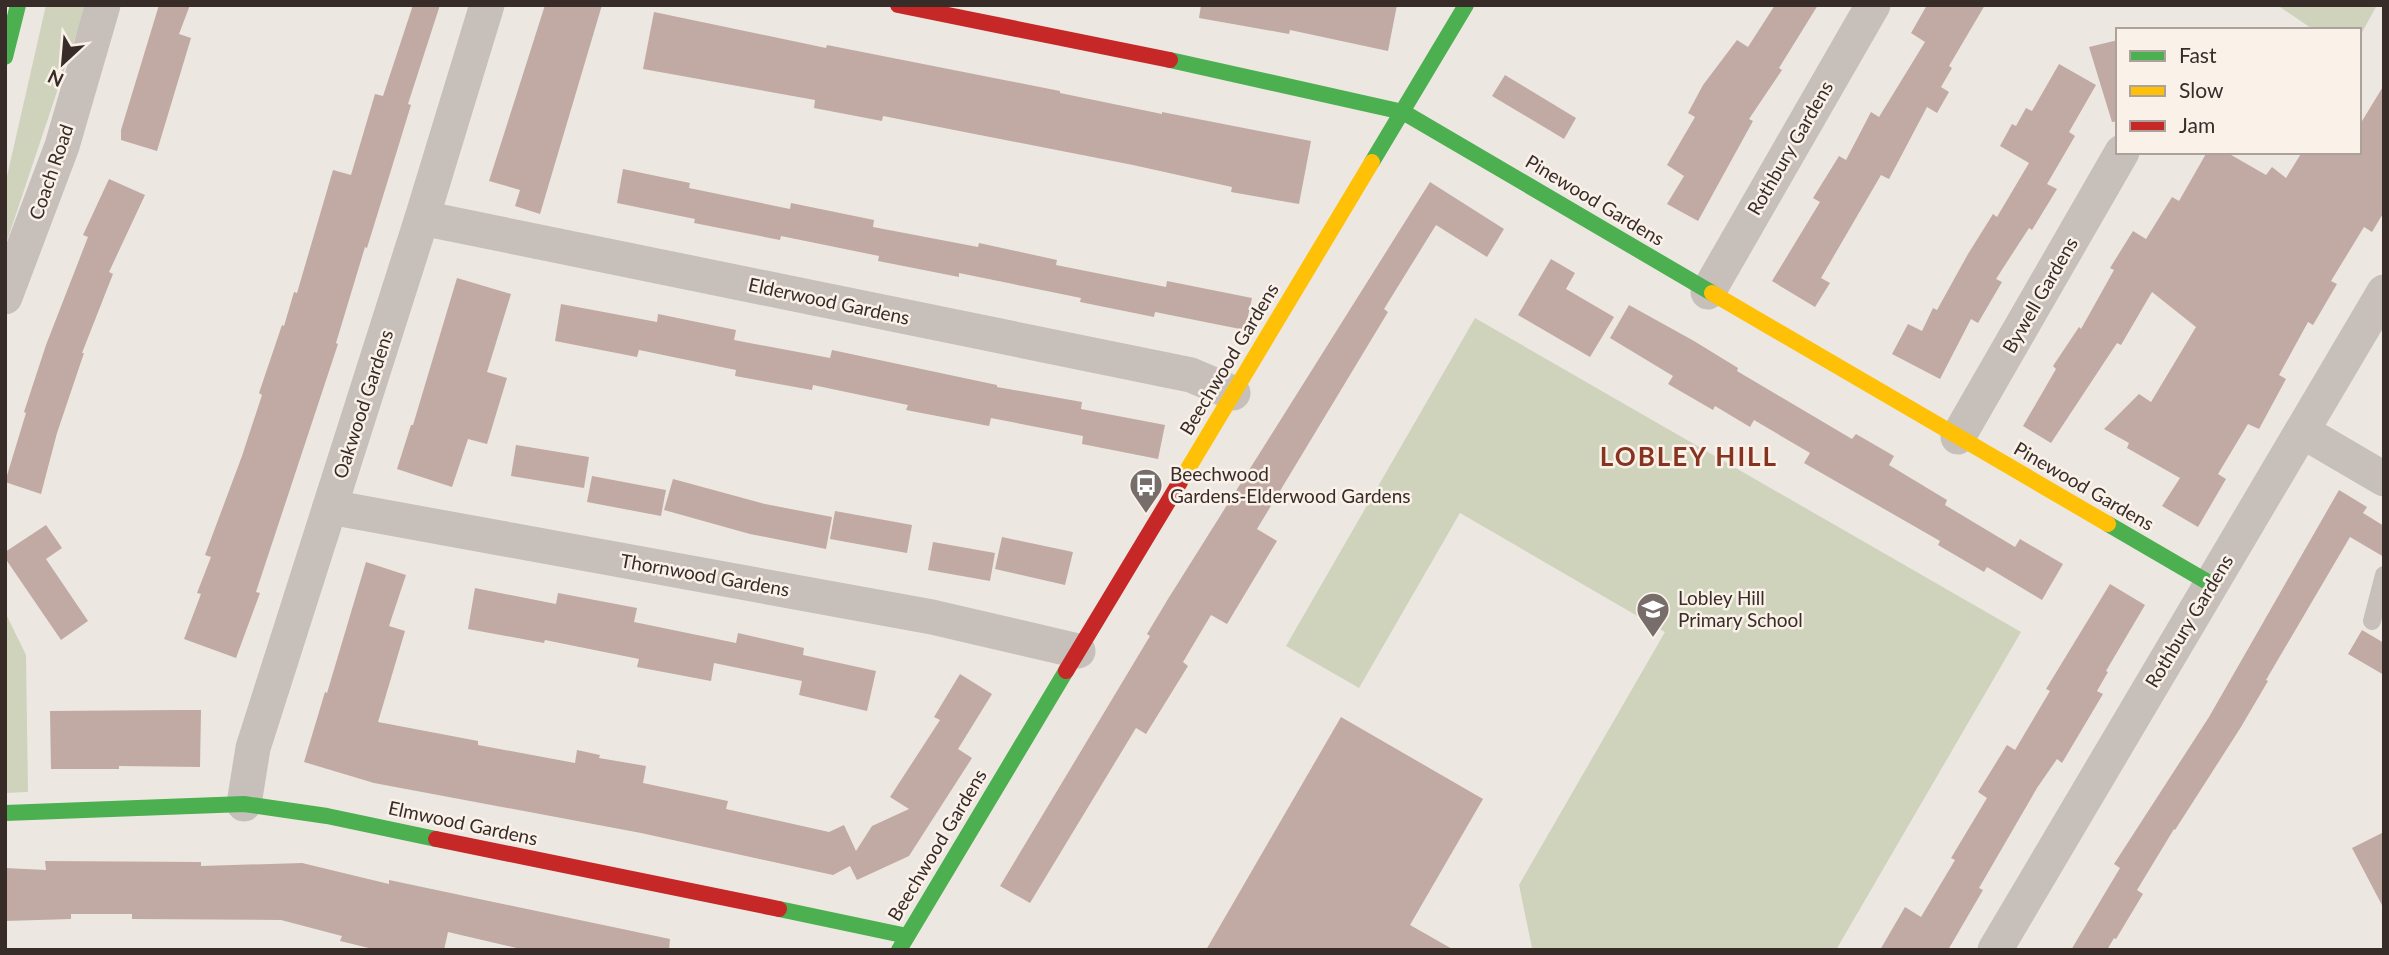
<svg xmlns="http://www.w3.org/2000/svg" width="2389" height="955" font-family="Lato,sans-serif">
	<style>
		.green { fill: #cfd3bc }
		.building { fill: #c1aaa3 }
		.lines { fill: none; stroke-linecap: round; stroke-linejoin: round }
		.lane { stroke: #c7bfba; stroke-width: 18 }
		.street { stroke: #c7bfba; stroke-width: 35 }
		.fast { stroke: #4caf50; stroke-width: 16 }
		.slow { stroke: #ffc107; stroke-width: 16 }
		.jam { stroke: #c62828; stroke-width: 16 }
		.labels { text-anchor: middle; stroke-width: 5; stroke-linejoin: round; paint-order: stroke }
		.street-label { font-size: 19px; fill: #382c29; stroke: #faf1e9 }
		.poi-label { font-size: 19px; fill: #382c29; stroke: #faf1e9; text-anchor: start }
		.district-label { font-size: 26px; font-weight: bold; letter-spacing: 2px; fill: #873321; stroke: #faf1e9 }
	</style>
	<rect width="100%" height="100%" fill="#ede7e2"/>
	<g class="green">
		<path d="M46,5h40l-81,242v-62z"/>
		<path d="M2277,5h100l-18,33v-8h-45z"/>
		<path d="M1475,318l546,314 -185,318 -304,-2 -13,-63 146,-253 -205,-119 -101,175 -73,-42z"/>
		<path d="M5,612l21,43 2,137 -23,1z"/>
	</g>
	<g class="building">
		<path d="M159,5h31l-11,29 12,4 -34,113 -36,-11v-10z"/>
		<path d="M413,5h27l-32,99 3,1 -19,62 -25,81 -2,-1 -29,96 2,1 -82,248 4,1 -24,65 -52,-19 17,-45 -4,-1 14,-36 -6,-2 37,-99 20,-61 -3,-2 23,-68 2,1 10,-34 3,1 36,-123 18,5 24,-81 8,2z"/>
		<path d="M545,5h57l-62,209 -25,-8 5,-16 -31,-9z"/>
		<path d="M1201,5h196l-9,46 -98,-21 -1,4 -90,-16z"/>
		<path d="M1775,5h43l-39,63 3,2 -33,49 4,2 -55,100 -31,-17 17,-28 -17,-11 28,-48 -7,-4 15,-28 34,-45 11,7z"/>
		<path d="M1927,5h58l-36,61 3,2 -11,19 8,5 -12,21 -10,-6 -38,72 -8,-4 -60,103 9,5 -15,24 -43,-26 48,-79 -7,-4 26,-42 7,4 25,-48 8,5 46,-75 -14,-9z"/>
		<path d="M654,12l172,36 1,-3 233,46v2l102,21v-2l149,29 -12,63 -68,-12 1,-5 -99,-22 -250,-49 -1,5 -68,-13 1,-8 -172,-31z"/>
		<path d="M2118,40v81l-6,1 -23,-75z"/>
		<path d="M2059,64l37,21 -27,47 6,4 -28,48 10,5 -25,41 -3,-2 -33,51 6,3 -24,41 -7,-4 -31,60 -48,-25 16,-30 14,7 11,-23 4,2 31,-56 25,-40 4,3 32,-54 -29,-17 12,-22 4,2 10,-18 6,3z"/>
		<path d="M1505,75l71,43 -12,21 -72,-43z"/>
		<path d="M2384,85v127l-12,20 -8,-5 -33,54 6,3 -24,41 -5,-3 -29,53 7,4 -27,50 -11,-5 -30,50 8,5 -28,48 -36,-21 18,-28 -53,-30 2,-5 -25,-14 35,-35 12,8 45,-75 -44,-35 -31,53 -4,-2 -66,100 -28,-17 33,-57 -3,-3 26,-39 2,2 33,-59 -4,-2 23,-37 13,8 26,-42 7,4 28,-49h19l40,23 6,-8 14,11 16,-26h57v-26z"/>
		<path d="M623,169l67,14 -1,5 101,21 1,-6 83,17 -1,7 105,20 1,-4 78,17 -1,5 110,22 1,-6 85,17 -7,32 -90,-18 -1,5 -74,-15 1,-4 -122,-25v4l-81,-16 1,-5 -98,-20 -1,4 -86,-17 1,-4 -78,-16z"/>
		<path d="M109,179l36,16 -36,77 4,2 -31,79h2l-27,80 -16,61 -36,-12 21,-69 -2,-1 22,-67 42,-108 -5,-2z"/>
		<path d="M1430,182l74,47 -17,28 -51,-32 -52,84 4,3 -131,217 20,12 -23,38 -27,45 -16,-9 -28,47 5,4 -42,68 -10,-6 -106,175 -30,-17 150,-250 -3,-2 21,-35z"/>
		<path d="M1551,259l24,14 -9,16 48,28 -24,40 -72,-42z"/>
		<path d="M457,278l54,16 -24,78 20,6 -20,66 -19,-5 -16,48 -55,-18 14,-44h2z"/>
		<path d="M561,304l96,18 1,-8 78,16 -2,10 96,18 2,-8 165,35v2l85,15 -1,7 84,16 -7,34 -76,-15 1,-8 -92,-18 -2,8 -83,-16 2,-5 -95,-20 -1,5 -77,-14 1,-6 -97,-20 -2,7 -82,-16z"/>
		<path d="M1629,305l65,36 44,27 -1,3 115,68 4,-5 38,22 -5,9 58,35 -2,5 70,42 5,-8 43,25 -21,36 -55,-33 -3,5 -46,-27 2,-4 -136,-78 6,-10 -56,-33 -4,7 -35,-21 -2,4 -45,-26 5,-8 -63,-38z"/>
		<path d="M516,445l73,12 -5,31 -73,-12z"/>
		<path d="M592,476l74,14 -5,26 -74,-14z"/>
		<path d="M673,479l92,25 67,13 -6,32 -76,-15 -86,-24z"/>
		<path d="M2339,490l28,17 -4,6 21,13v31l-34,-20 -84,143 2,1 -27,46 -66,103 -1,-1 -37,61 6,4 -27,45 -2,-1 -7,12h-36l49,-82 -6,-4 95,-147z"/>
		<path d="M835,511l77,14 -5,28 -77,-14z"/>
		<path d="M46,525l16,23 -16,11 42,62 -27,19 -56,-82v-6z"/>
		<path d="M1002,537l71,15 -8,33 -70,-16z"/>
		<path d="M933,542l62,11 -5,28 -62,-11z"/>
		<path d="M366,562l40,13 -17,51 16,5 -27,91 100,19v4l97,18 2,-13 23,5 -1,3 47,8 -3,17 85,18 -2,8 103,23 15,-7 12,26 16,-25 37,-17 -19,-12 50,-77 -6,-3 26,-43 32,20 -34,55 14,9 -63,98 -52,24 -7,-14 -17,9 -192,-42 -267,-50 -70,-21 21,-70 2,1z"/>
		<path d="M2110,584l35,21 -39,66 2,1 -11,19 6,3 -41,69 -5,-4 -20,29 -58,100 4,2 -35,60h-68l25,-43 16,10 34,-57 -4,-2 36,-60 -9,-6 29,-47 8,5 35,-59 -4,-2z"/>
		<path d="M475,588l81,16 2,-11 79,15 -3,14 102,21 2,-10 66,15 -1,7 73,16 -9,40 -68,-16 3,-14 -88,-18 -3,18 -74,-14 2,-8 -94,-19 -1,3 -76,-14z"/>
		<path d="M2362,630l22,13v32l-36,-21z"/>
		<path d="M176,710h25l-1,57 -81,-1v3h-68l-1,-58z"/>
		<path d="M1341,717l142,82 -73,126 44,25h-248z"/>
		<path d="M2384,832v77l-32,-61z"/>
		<path d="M45,861l156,1v4l101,-3 87,21v-4l281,59 -1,11h-144l-77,-18 -4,18h-67l-37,-9 2,-5 -61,-16 -149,-1v-5h-61v5l-66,2v-53l41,2z"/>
	</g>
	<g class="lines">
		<path class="lane" d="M2372,621l12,-46"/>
		<g class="street">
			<path d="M422,218l769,157 42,18"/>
			<path d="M1708,292l165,-287"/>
			<path d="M5,297l57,-151 41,-141"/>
			<path d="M2302,431l82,48"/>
			<path d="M1958,437l164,-285"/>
			<path d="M330,507l602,110 146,34"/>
			<path d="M244,804l9,-56 169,-530 65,-213"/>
			<path d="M1995,950l389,-658"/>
		</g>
		<g class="fast">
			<path d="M5,57l13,-52"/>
			<path d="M1170,60l233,52 309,181"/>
			<path d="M1372,162l94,-157"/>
			<path d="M2108,524l103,60"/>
			<path d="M5,813l239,-9 83,12 109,23"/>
			<path d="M779,909l128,27"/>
			<path d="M899,950l167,-279"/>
		</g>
		<g class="slow">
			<path d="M1712,293l396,231"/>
			<path d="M1180,482l192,-320"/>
		</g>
		<g class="jam">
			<path d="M898,5l272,55"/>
			<path d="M1066,671l114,-189"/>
			<path d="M436,839l343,70"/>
		</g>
	</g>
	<defs>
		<symbol id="bus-pin" viewBox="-11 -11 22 30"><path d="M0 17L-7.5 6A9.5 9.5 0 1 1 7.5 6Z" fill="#776d6a" stroke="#faf1e9"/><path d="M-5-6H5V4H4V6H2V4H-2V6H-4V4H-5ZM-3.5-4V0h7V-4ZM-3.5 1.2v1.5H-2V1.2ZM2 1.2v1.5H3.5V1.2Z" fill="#fff"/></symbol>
		<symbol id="school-pin" viewBox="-11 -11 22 30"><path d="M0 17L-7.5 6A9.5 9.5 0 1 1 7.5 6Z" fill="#776d6a" stroke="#faf1e9"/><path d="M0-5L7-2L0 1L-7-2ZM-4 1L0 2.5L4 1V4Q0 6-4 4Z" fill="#fff"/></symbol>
	</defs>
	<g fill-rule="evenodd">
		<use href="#bus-pin" x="1127" y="466" width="38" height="52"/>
		<use href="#school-pin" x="1634" y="590" width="38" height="52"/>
	</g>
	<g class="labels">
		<g class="street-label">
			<text transform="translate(1790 148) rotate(-60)" y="7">Rothbury Gardens</text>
			<text transform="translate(51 172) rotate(-71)" y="7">Coach Road</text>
			<text transform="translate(1595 200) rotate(31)" y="7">Pinewood Gardens</text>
			<text transform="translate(2040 295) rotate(-60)" y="7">Bywell Gardens</text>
			<text transform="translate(829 301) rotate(12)" y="7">Elderwood Gardens</text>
			<text transform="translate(1229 359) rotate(-59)" y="7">Beechwood Gardens</text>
			<text transform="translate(363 404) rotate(-72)" y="7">Oakwood Gardens</text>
			<text transform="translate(2084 486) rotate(30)" y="7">Pinewood Gardens</text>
			<text transform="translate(705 575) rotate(10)" y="7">Thornwood Gardens</text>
			<text transform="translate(2189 621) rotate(-59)" y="7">Rothbury Gardens</text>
			<text transform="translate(463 823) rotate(12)" y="7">Elmwood Gardens</text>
			<text transform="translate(937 845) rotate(-59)" y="7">Beechwood Gardens</text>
		</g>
		<g class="poi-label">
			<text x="1170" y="481">Beechwood<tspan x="1170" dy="22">Gardens-Elderwood Gardens</tspan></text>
			<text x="1678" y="605">Lobley Hill<tspan x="1678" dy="22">Primary School</tspan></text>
		</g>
		<g class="district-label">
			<text x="1689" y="466">LOBLEY HILL</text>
		</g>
	</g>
	<rect width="2389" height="955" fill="none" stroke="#382c29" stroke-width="14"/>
	<rect x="2116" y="28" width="245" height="126" fill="#faf1e9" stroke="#aca29c" stroke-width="2"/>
	<rect x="2130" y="51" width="35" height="10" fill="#4caf50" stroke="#aca29c" stroke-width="2"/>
	<text x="2179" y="63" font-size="21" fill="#382c29">Fast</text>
	<rect x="2130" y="86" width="35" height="10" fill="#ffc107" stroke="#aca29c" stroke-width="2"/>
	<text x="2179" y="98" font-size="21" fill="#382c29">Slow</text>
	<rect x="2130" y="121" width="35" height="10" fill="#c62828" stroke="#aca29c" stroke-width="2"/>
	<text x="2179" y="133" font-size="21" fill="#382c29">Jam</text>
	<g transform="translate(63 63) rotate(206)" stroke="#faf1e9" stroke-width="5" paint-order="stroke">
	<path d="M0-5L12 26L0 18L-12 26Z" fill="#382c29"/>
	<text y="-10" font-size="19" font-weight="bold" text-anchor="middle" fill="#382c29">N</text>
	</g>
</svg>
